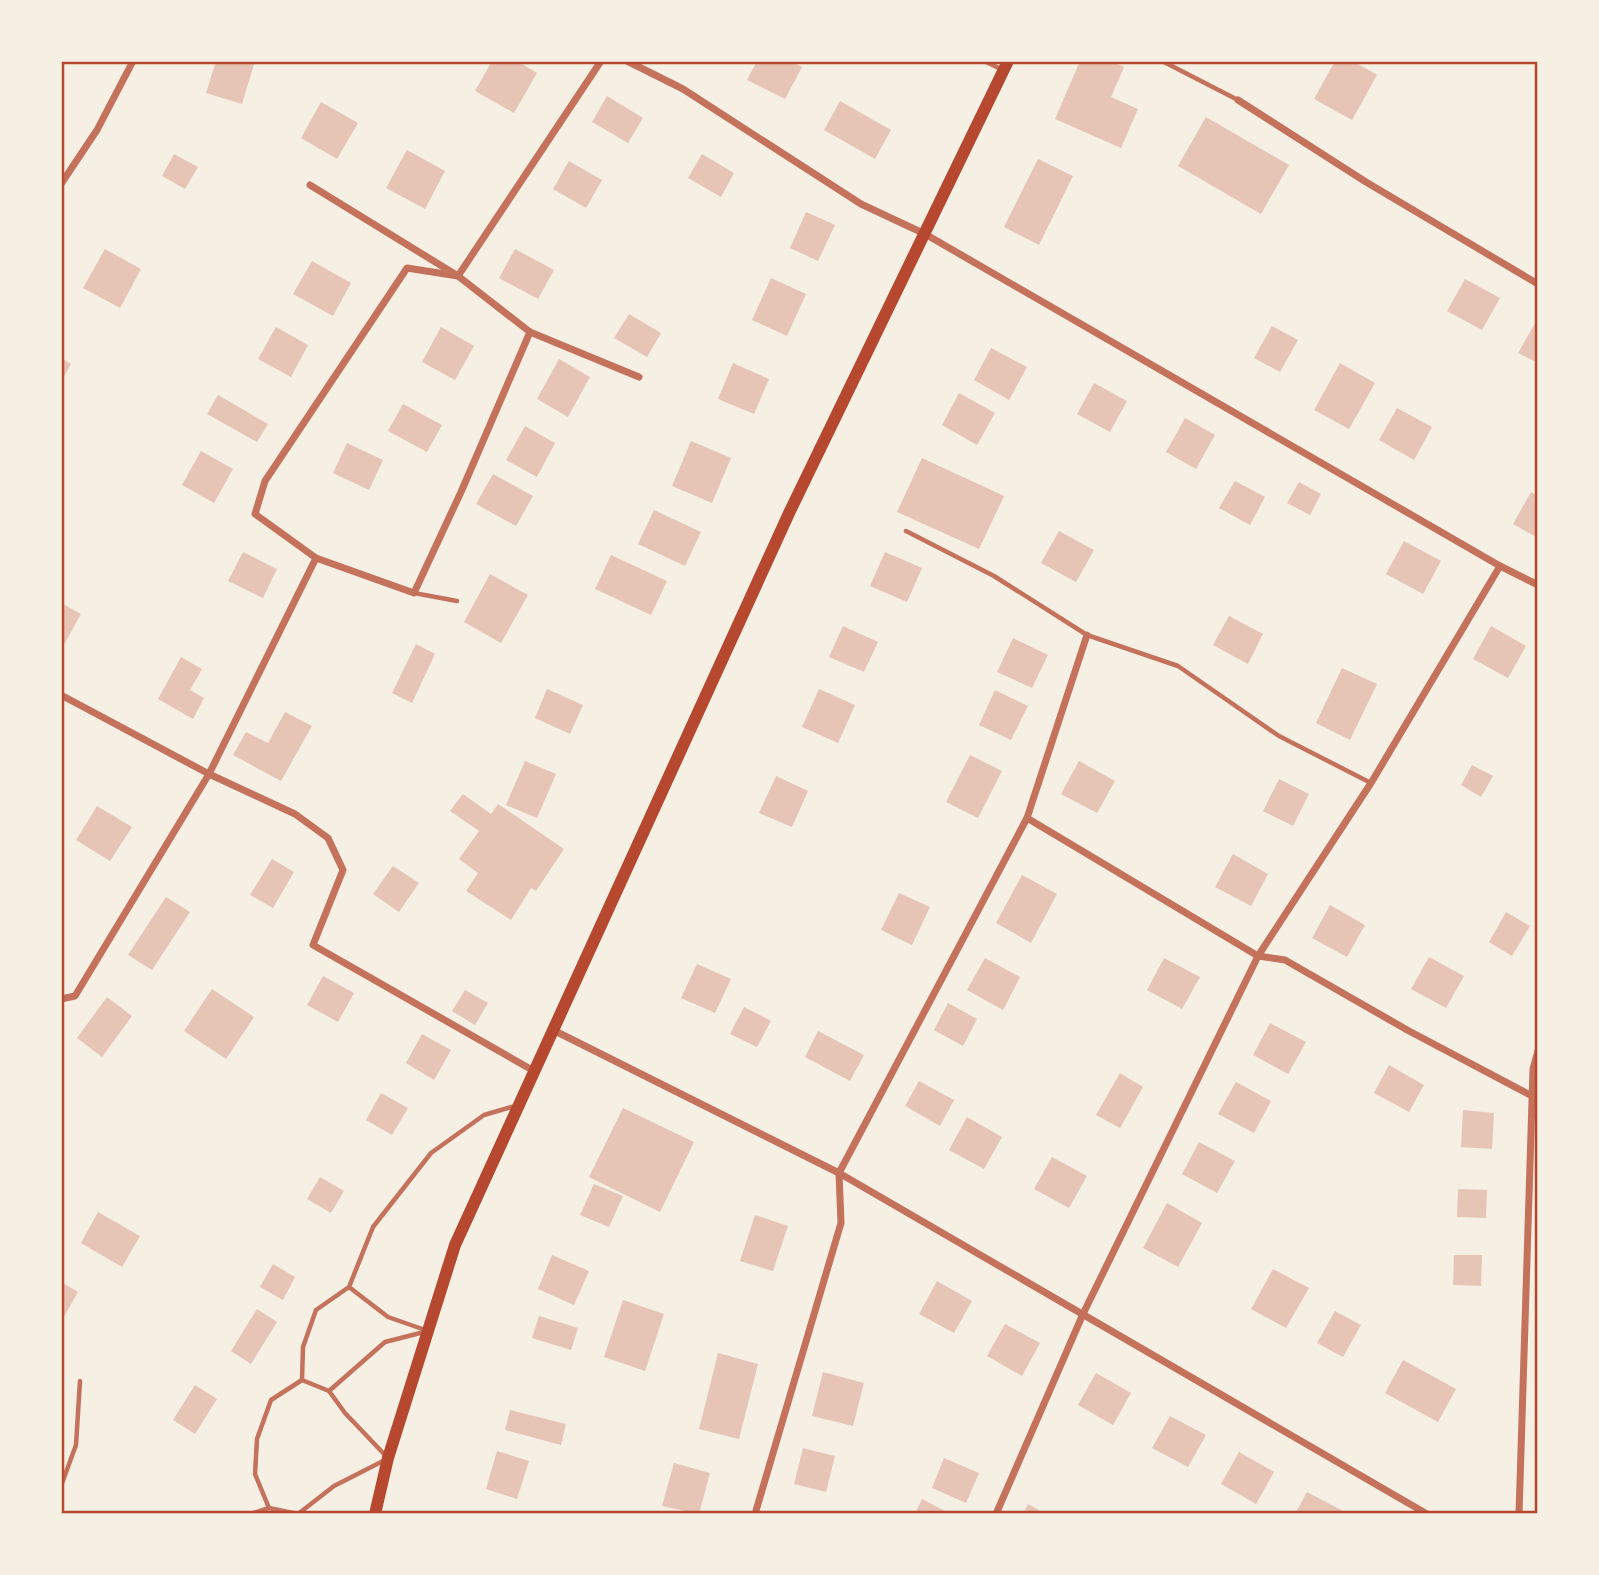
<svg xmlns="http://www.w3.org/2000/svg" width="1599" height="1575" font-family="'Crimson Pro',serif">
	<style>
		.building { fill: #e6c5b7 }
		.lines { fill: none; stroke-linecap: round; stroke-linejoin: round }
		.service { stroke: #c5725c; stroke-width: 4.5 }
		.minor { stroke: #c5725c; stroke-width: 7 }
		.secondary { stroke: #b5482f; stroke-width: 12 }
		.neatline { fill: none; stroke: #b5482f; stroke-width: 2.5 }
	</style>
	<rect width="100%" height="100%" fill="#f6efe4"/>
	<g class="building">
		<path d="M216,61h39l-13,43 -36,-11z"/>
		<path d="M492,61h25l20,12 -23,40 -39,-22z"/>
		<path d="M757,61h33l12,6 -17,32 -38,-19z"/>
		<path d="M1080,61h31l13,6 -13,30 27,12 -17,39 -66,-29z"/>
		<path d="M1335,61h18l24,14 -25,45 -38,-21z"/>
		<path d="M607,96l36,22 -15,25 -36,-21z"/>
		<path d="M840,101l51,29 -16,29 -51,-29z"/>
		<path d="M321,102l37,21 -21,36 -36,-21z"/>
		<path d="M1206,117l83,48 -28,49 -83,-48z"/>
		<path d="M407,150l38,21 -20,38 -39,-21z"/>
		<path d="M174,154l24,13 -13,22 -23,-13z"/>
		<path d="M702,154l32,19 -13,24 -33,-19z"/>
		<path d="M1038,159l35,17 -34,69 -35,-18z"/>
		<path d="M569,161l33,19 -16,28 -33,-19z"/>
		<path d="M806,212l29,13 -17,36 -28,-13z"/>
		<path d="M105,249l36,20 -21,39 -37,-20z"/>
		<path d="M515,249l39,21 -16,29 -39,-21z"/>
		<path d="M312,261l39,22 -18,33 -40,-22z"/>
		<path d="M771,278l35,16 -19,42 -35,-16z"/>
		<path d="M1465,279l35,19 -18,32 -35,-19z"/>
		<path d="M629,314l32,19 -14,24 -33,-19z"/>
		<path d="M1538,318v45l-20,-10z"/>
		<path d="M1272,326l26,14 -18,32 -26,-14z"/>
		<path d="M276,327l32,18 -17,32 -33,-18z"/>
		<path d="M441,327l33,19 -19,34 -33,-18z"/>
		<path d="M991,348l36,19 -18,33 -35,-20z"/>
		<path d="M61,358l10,6 -10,18z"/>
		<path d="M559,359l31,18 -22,40 -31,-18z"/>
		<path d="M733,363l36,16 -15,35 -36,-15z"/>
		<path d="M1340,363l35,20 -26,46 -35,-19z"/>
		<path d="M1094,383l33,18 -17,31 -33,-18z"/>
		<path d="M959,393l36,20 -18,32 -35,-20z"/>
		<path d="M218,395l50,29 -11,18 -50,-28z"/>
		<path d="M403,404l39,21 -15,27 -39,-21z"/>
		<path d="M1397,408l35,19 -18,33 -35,-20z"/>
		<path d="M1185,418l30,17 -19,34 -30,-17z"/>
		<path d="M525,426l30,17 -18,34 -31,-17z"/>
		<path d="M691,441l40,17 -19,45 -40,-17z"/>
		<path d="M347,443l36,17 -14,30 -36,-17z"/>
		<path d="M201,451l32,18 -19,34 -32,-18z"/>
		<path d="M922,458l82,38 -25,53 -82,-37z"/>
		<path d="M493,474l40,22 -17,30 -40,-22z"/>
		<path d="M1235,481l30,16 -15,28 -31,-17z"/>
		<path d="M1299,482l22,12 -11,21 -23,-12z"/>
		<path d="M1531,492l7,4v42l-25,-14z"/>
		<path d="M654,510l47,22 -16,34 -47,-22z"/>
		<path d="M1059,531l35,19 -18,32 -35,-19z"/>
		<path d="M1404,541l37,20 -18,33 -37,-20z"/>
		<path d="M243,552l34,17 -14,29 -35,-17z"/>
		<path d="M885,552l37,16 -15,34 -37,-16z"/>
		<path d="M611,555l56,26 -16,34 -56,-26z"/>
		<path d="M490,574l38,21 -27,48 -37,-21z"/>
		<path d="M61,603l20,11 -20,36z"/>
		<path d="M1229,616l34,18 -15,30 -35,-19z"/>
		<path d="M843,626l35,16 -14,30 -35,-15z"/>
		<path d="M1491,626l35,20 -18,32 -35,-19z"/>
		<path d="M1013,638l35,17 -16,33 -35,-16z"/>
		<path d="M416,644l19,10 -23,49 -20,-10z"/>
		<path d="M181,657l21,12 -12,21 14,8 -11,21 -35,-20z"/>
		<path d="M1342,668l35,16 -27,56 -34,-17z"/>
		<path d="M547,689l36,16 -13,29 -35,-16z"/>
		<path d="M819,689l36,16 -17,38 -36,-16z"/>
		<path d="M995,690l33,16 -17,34 -32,-15z"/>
		<path d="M285,712l27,14 -31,55 -48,-26 13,-23 22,11z"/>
		<path d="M970,755l32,16 -24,47 -32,-16z"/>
		<path d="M525,761l31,13 -19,44 -31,-13z"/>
		<path d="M1079,761l36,20 -18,32 -36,-19z"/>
		<path d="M1472,765l21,11 -12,21 -20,-12z"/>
		<path d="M776,776l32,15 -16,36 -33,-14z"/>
		<path d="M1279,779l30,15 -16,32 -30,-15z"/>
		<path d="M463,794l28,20 7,-10 66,45 -28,42 -5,-3 -20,32 -45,-29 12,-18 -19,-14 20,-28 -29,-20z"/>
		<path d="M97,806l35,21 -22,34 -34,-21z"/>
		<path d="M1233,854l35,20 -17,32 -36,-19z"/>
		<path d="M272,859l22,13 -21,36 -23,-13z"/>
		<path d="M393,866l26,17 -20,29 -26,-18z"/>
		<path d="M1022,875l35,19 -26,49 -35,-20z"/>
		<path d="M899,893l31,14 -18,38 -31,-15z"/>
		<path d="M166,897l24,15 -38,58 -24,-15z"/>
		<path d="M1330,905l35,20 -18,32 -35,-19z"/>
		<path d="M1506,912l24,14 -18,30 -23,-14z"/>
		<path d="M1429,957l35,19 -18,32 -35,-19z"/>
		<path d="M985,958l35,19 -17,33 -36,-20z"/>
		<path d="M1164,958l36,19 -18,32 -35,-19z"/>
		<path d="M697,964l34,15 -16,34 -34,-15z"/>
		<path d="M323,976l31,17 -16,29 -31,-17z"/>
		<path d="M212,989l42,28 -28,42 -42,-28z"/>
		<path d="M465,990l23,13 -13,22 -23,-14z"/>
		<path d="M107,997l25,19 -30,41 -25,-19z"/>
		<path d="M948,1003l29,16 -14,27 -29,-16z"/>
		<path d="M744,1007l27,14 -14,26 -27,-13z"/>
		<path d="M1270,1023l36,19 -18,32 -35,-19z"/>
		<path d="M818,1031l46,24 -14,26 -45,-24z"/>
		<path d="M422,1034l29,16 -17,30 -28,-17z"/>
		<path d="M1389,1065l35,20 -15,27 -35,-19z"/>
		<path d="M1120,1073l23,14 -23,41 -24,-13z"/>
		<path d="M919,1081l35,19 -14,26 -35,-20z"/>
		<path d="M1236,1082l35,19 -17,32 -36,-19z"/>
		<path d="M381,1093l27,15 -16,27 -26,-15z"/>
		<path d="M623,1108l71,34 -34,70 -71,-35z"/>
		<path d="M1463,1110l31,3 -2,36 -31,-2z"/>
		<path d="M967,1117l35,20 -18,32 -35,-19z"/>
		<path d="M1199,1142l36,19 -18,32 -35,-19z"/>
		<path d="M1052,1157l35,19 -18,32 -35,-19z"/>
		<path d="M320,1177l24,14 -13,22 -24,-14z"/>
		<path d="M594,1184l29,12 -14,31 -29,-12z"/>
		<path d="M1458,1189l29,1 -1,28 -29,-1z"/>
		<path d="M1167,1203l35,20 -24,44 -35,-19z"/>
		<path d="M98,1212l42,24 -18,31 -41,-24z"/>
		<path d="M755,1215l33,11 -15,45 -33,-10z"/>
		<path d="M552,1255l37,16 -15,34 -36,-16z"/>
		<path d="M1454,1255h28l-1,31 -28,-1z"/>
		<path d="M273,1264l22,13 -12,23 -23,-13z"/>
		<path d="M1273,1269l36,19 -23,40 -35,-19z"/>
		<path d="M937,1281l35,20 -18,32 -35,-19z"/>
		<path d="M61,1282l17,10 -17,30z"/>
		<path d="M623,1300l41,14 -19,57 -41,-14z"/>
		<path d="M257,1309l20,13 -26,42 -20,-13z"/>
		<path d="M1335,1311l26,14 -18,32 -26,-14z"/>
		<path d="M539,1316l39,12 -7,22 -39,-12z"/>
		<path d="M1005,1324l35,19 -18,33 -35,-20z"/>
		<path d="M718,1353l40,11 -19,75 -40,-10z"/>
		<path d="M1403,1360l53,29 -18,33 -53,-29z"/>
		<path d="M823,1372l41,11 -11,43 -41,-10z"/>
		<path d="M1096,1373l35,20 -18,32 -35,-20z"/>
		<path d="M195,1385l22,14 -22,35 -22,-14z"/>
		<path d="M510,1410l56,14 -5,21 -56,-15z"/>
		<path d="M1170,1416l36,19 -18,32 -36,-19z"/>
		<path d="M803,1448l32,8 -9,36 -32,-8z"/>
		<path d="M497,1451l32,10 -12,38 -31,-10z"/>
		<path d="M1239,1452l35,20 -18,32 -35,-20z"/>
		<path d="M944,1458l35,15 -13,30 -34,-15z"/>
		<path d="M674,1463l36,10 -11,41 -37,-8z"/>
		<path d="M1307,1492l36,19 -2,3h-46z"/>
		<path d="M922,1499l29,15h-36z"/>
		<path d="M1028,1504l18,10h-23z"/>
	</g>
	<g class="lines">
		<g class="service">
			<path d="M984,61l19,9"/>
			<path d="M1162,61l76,39"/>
			<path d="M906,531l88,45 93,59 91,31 101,70 92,47"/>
			<path d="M414,593l43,8"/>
			<path d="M302,1380l27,11 16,22 40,42"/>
			<path d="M329,1391l56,-49 43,-11 -40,-14 -39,-30"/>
			<path d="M61,1486l15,-41 4,-64"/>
			<path d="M269,1508l-14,-34 2,-35 14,-39 31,-20 1,-33 13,-37 33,-23 24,-60 58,-74 53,-38 31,-9"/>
			<path d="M61,1513v1"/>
			<path d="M250,1514l19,-6 29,6"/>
			<path d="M298,1514l36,-28 51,-26"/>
		</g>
		<g class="minor">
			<path d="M627,61l56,28 178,115 64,30 575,332 38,19"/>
			<path d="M1238,100l128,82 172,102"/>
			<path d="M61,184l36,-54 36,-69"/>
			<path d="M310,185l148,91 72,56 109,45"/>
			<path d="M316,558l98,35 47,-101 69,-160"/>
			<path d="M61,695l148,79 86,40 33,24 15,32 -30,75 221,126"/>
			<path d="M1027,818l231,138 27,4 124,71 123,65"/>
			<path d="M61,999l14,-3 134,-222 107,-216 -61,-44 10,-33 142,-213 51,8 143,-215"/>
			<path d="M553,1030l286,143 588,341"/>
			<path d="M755,1514l86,-291 -2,-50 188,-355 60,-183"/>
			<path d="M996,1514l87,-200 175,-358 113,-173 129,-217"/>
			<path d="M1519,1514l14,-445 5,-18"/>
		</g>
		<path class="secondary" d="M375,1514l13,-56 67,-213 335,-734 218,-450"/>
	</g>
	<rect width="1599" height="1575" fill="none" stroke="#f6efe4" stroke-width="126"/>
	<rect x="63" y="63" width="1473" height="1449" class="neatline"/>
</svg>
